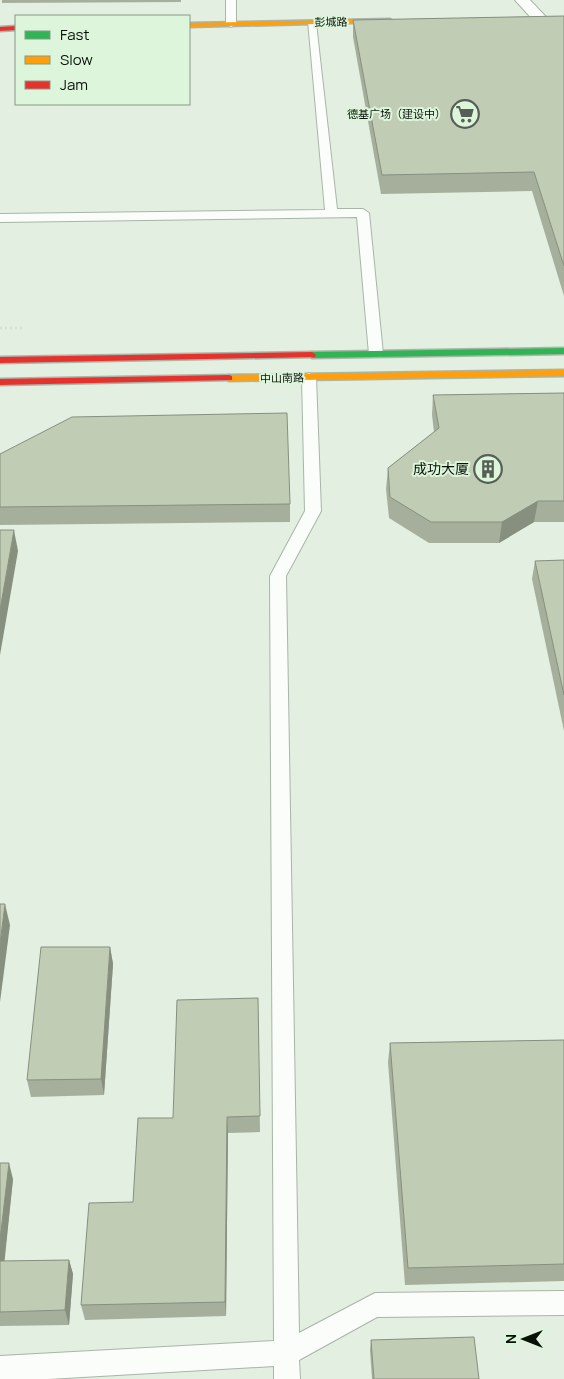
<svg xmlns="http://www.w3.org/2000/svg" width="564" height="1379" font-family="Manrope,'Noto Sans SC',sans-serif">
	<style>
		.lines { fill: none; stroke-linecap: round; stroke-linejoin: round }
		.lane-casing { stroke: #aab4a9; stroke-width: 2 }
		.street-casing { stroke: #aab4a9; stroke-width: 2 }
		.fast-casing { stroke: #aab4a9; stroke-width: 3 }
		.slow-casing { stroke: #aab4a9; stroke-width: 3 }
		.jam-casing { stroke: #aab4a9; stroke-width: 3 }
		.path { stroke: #daddd9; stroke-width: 2.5; stroke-dasharray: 2 3; stroke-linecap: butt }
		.lane { fill: #fbfdfa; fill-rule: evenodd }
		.street { fill: #fbfdfa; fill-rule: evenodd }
		.fast { fill: #30b455; fill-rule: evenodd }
		.slow { fill: #ff9f0a; fill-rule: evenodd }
		.jam { fill: #e5322d; fill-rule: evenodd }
		.wall { fill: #a6af9c }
		.shaded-wall { fill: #878f7f }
		.building { fill: #c1ccb5; stroke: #878f7f }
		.labels { text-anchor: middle; stroke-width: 4; stroke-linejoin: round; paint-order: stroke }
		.far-street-label { font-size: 11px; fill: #091109; stroke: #ddf5db }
		.far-poi-label { font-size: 11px; fill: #091109; stroke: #ddf5db; text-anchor: end }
		.poi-label { font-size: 14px; fill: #091109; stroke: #ddf5db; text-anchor: end }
	</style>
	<rect width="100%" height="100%" fill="#e2efe1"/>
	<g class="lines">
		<defs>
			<g id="lane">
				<path d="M226,0h10v24l-5,3 -5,-3z"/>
				<path d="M308,21l8,2 21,186h26l6,4 14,141 -2,3h-10l-2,-3 -12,-137 -357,5v-8l325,-4z"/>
				<path d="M309,373l7,4 5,134 -35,65 13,757 76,-40 189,-2v24l-187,2 -78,43 1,19h-26v-13l-226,13h-48v-23l274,-15 -4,-765 35,-65 -3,-134z"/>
			</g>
			<path id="street" d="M515,0h15l17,18 -3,3h-10z"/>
			<path id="fast" d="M564,348v6l-252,4 -4,-3 4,-3z"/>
			<g id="slow">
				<path d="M390,19l3,2 -1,1 -203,5v-4z"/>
				<path d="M564,370v6l-335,5 -4,-3 4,-3z"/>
			</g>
			<g id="jam">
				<path d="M16,26v4l-16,1v-4z"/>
				<path d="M312,352l4,3 -1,2 -315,6v-6z"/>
				<path d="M229,375l3,1v4l-232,5v-6z"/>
			</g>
		</defs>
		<use href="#lane" class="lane-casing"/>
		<use href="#street" class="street-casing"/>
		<use href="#fast" class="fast-casing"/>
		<use href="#slow" class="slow-casing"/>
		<use href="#jam" class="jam-casing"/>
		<path class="path" d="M0,328h22"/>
		<use href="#lane" class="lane"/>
		<use href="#street" class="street"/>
		<use href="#fast" class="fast"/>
		<use href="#slow" class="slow"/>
		<use href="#jam" class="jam"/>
	</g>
	<g class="wall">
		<path d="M2,0h179v2l-179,1z"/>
		<path d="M564,16v280l-32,-105 -151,3 -28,-157v-17z"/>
		<path d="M564,393v129h-30l-35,21h-70l-40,-25 -3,-29 2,-21 46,-36 -2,-17 1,-20z"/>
		<path d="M0,454l290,50v18l-290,3z"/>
		<path d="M564,560v171l-32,-152 3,-18z"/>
		<path d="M110,947l3,17 -9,131 -73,2 -4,-17z"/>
		<path d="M258,998l2,134 -32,1 -2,183 -141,4 -4,-15 52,-103 40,-84z"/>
		<path d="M564,1040v241l-159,4 -17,-223 2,-19z"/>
		<path d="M0,1163l13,16 -9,82 65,-1 4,14 -4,51 -69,1z"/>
		<path d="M371,1340l108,39h-107l-2,-29z"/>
	</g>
	<g class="shaded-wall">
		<path d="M538,501l-4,21 -35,21 3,-21z"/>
		<path d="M14,530l4,21 -18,104v-45z"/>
		<path d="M5,904l5,21 -10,77v-58z"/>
		<path d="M110,947l3,17 -9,131 -3,-16z"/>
		<path d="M227,1117l1,16 -2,183 -1,-14z"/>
		<path d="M9,1163l4,16 -10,97 -3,-8v-28z"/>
		<path d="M69,1260l4,14 -4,51 -4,-15z"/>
	</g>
	<g class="building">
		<path d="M564,16v250l-30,-94 -152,3 -29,-155z"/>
		<path d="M564,393v108h-26l-36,21h-71l-41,-25 -2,-29 51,-40 -6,-33z"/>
		<path d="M287,413l3,91 -290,3v-53l72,-37z"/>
		<path d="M0,530h14l-14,80z"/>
		<path d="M564,560v135l-29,-134z"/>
		<path d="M0,904h5l-5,40z"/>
		<path d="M41,947h69l-9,132 -74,1z"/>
		<path d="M258,998l2,118 -33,1 -2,185 -144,3 8,-102 44,-1 5,-84h35l4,-118z"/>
		<path d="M564,1040v224l-156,4 -18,-225z"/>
		<path d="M0,1163h9l-9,77z"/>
		<path d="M69,1260l-4,50 -65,2v-51z"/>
		<path d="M474,1337l5,42h-105l-3,-39z"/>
	</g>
	<defs>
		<symbol id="supermarket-ring" viewBox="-11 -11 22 22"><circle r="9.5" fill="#ddf5db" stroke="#555f55" stroke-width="1.5"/><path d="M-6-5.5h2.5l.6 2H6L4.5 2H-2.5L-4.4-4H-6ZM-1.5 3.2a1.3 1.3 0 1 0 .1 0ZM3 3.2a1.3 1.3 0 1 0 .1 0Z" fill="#555f55"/></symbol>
		<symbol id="building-ring" viewBox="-11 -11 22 22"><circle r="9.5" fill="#ddf5db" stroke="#555f55" stroke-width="1.5"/><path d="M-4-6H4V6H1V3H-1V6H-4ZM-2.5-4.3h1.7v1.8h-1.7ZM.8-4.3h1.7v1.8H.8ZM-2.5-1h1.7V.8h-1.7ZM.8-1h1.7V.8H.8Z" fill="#555f55"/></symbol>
	</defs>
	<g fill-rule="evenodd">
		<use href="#supermarket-ring" x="449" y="98" width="32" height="32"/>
		<use href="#building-ring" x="472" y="453" width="32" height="32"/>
	</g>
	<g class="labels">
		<g class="far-street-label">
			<text transform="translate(331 22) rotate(-1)" y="4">彭城路</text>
			<text transform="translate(282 378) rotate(-1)" y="4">中山南路</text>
		</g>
		<g class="far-poi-label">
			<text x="446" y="118">德基广场（建设中）</text>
		</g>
		<g class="poi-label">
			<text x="469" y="474">成功大厦</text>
		</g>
	</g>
	<rect x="15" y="15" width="175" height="90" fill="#ddf5db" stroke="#889a87"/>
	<rect x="25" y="31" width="25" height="8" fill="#30b455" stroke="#889a87"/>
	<text x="60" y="40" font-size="15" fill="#091109">Fast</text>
	<rect x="25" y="56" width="25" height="8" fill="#ff9f0a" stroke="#889a87"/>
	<text x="60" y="65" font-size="15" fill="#091109">Slow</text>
	<rect x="25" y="81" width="25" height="8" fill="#e5322d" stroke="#889a87"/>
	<text x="60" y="90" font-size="15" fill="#091109">Jam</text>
	<g transform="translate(524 1339) rotate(270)" stroke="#ddf5db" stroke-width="4" paint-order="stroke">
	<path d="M0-4L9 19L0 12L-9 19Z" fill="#091109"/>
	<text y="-8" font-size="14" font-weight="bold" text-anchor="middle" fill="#091109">N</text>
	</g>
</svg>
